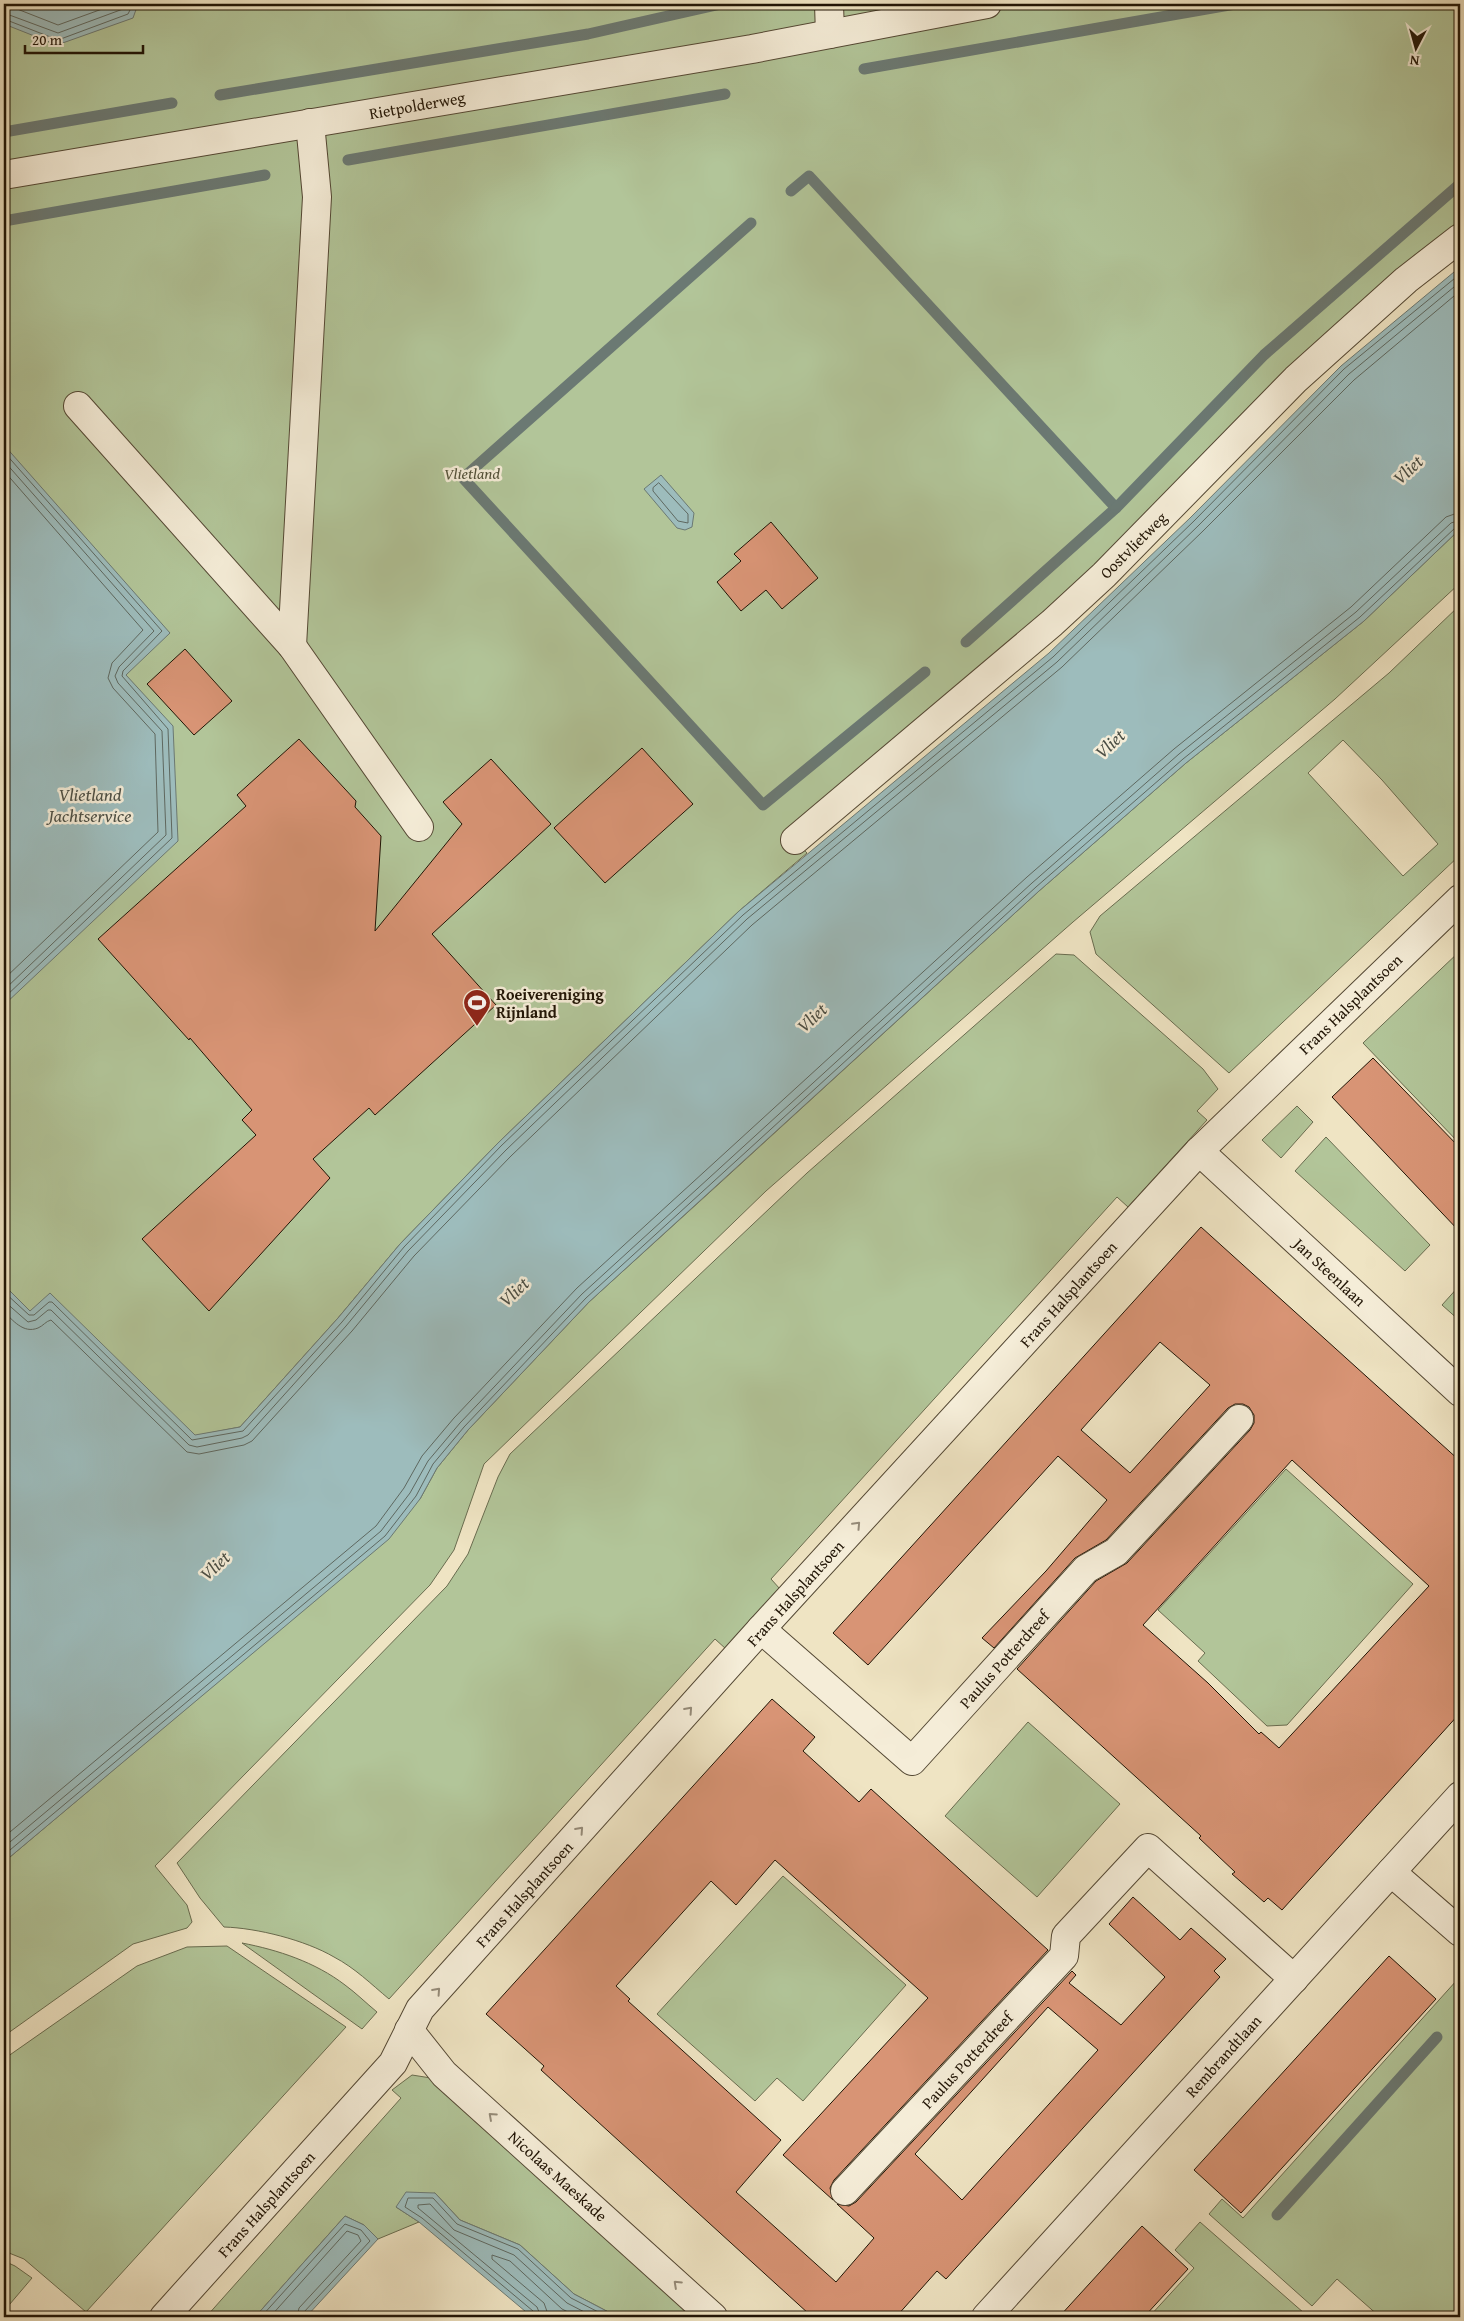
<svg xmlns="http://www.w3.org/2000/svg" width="1464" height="2321" font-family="'Gentium Book Plus',serif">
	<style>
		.green { fill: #b2c599; stroke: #696c4f; fill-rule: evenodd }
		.water { fill: #9dbcbc; stroke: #6b7973 }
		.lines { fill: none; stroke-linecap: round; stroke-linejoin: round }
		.shore { stroke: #5e6860; stroke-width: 1 }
		.stream { stroke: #6b7973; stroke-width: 11 }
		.building { fill: #d89475; stroke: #201405; fill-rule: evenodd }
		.minor-casing { stroke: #544834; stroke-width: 30 }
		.minor { stroke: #f5edd8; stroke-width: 28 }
		.oneway { stroke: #958b79 }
		.labels { text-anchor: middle; stroke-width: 5; stroke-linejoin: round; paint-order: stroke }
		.street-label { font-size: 16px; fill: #201405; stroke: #f5edd8 }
		.park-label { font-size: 16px; font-style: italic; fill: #535239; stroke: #f5edd8 }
		.poi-label { font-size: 16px; font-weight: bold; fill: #201405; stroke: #f5edd8; text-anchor: start }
		.water-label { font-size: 18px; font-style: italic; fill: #4c4f45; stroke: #f5edd8 }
	</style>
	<rect width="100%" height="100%" fill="#efe4c3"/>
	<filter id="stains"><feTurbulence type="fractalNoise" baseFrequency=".004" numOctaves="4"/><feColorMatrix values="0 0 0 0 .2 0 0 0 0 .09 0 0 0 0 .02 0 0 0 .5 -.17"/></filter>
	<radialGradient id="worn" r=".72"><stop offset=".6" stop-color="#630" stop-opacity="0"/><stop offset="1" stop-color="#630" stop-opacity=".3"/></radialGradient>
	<g class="green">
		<path d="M4,4h1456v227l-413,386 -259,216 19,20 -68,58 -241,232 -98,101 -62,74 -98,109 -41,8 -195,148z"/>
		<path d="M1460,529v54l-125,116 -262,223 -307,269 -282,273 -30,86 -24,35 -275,281 32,39 5,17 -5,6 -54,16 -129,92v-174l298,-251 118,-112 17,-31 31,-38 121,-128 132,-120 318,-291 147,-128 178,-142z"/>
		<path d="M1460,605v250l-231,218 -133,-119 -6,-22 10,-16 289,-243zM1343,740l39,40 56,64 -35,32 -95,-103z"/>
		<path d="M1460,951v193l-97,-101z"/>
		<path d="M1056,954l18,1 129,114 15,20 -21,22 10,9 -79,87 -11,-10 -346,382 9,10 -54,60 -11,-10 -326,360c-18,-15 -34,-31 -55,-42 -29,-17 -77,-29 -110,-30l-24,-29 -23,-35 270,-277 21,-32 30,-77 12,-23 297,-281z"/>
		<path d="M1297,1106l16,16 -32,36 -19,-18z"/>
		<path d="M1326,1137l104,108 -25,26 -110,-100z"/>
		<path d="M1460,1285v36l-18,-16z"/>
		<path d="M1286,1469l127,115 -126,141 -20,1 -69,-65 7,-8 -47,-43z"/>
		<path d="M1028,1722l92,82 -83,93 -92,-81z"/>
		<path d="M783,1876l123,109 -103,116 -26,-23 -22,23 -98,-87z"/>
		<path d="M242,1943c36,7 73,19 103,42 11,8 21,18 32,27l-15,17z"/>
		<path d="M227,1946l119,81 -260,285 -62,-53 -20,-8v-192l133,-93 50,-19z"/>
		<path d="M1457,1980l3,3v334h-80l-43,-38 -25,27 -103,-92 13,-15 21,19z"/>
		<path d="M412,2075l19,3 262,239h-75l-44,-23 -54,-49 -60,-25 -25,-27 -39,14 23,15 -41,17 -14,-14 -19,-9 -90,101h-49l195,-219 -9,-8z"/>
		<path d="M1200,2222l104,91 -4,4h-151l45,-49 -19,-18z"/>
		<path d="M4,2261l11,5 17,12 -28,33z"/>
	</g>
	<g class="water">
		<path d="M4,4h134l-5,14 -76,27 -53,-21z"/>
		<path d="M1460,267v262l-96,92 -178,142 -147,128 -450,411 -121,128 -31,38 -17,31 -31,40 -385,323v-577l26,26 20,-18 145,142 45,-8 98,-109 62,-74 98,-101 241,-232 310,-258 141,-135 151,-152z"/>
		<path d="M4,445l166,188 -44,42 47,51 5,115 -174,164z"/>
		<path d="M661,475l33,38 -2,14 -7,3 -8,-2 -33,-39z"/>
		<path d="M406,2192l29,1 25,27 60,25 54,49 44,23h-86l-113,-95 -23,-15z"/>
		<path d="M345,2216l19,9 14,14 -72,78h-51z"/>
	</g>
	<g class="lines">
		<g class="shore">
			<path d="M4,6l8,1 46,18 58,-21"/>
			<path d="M4,13l54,20 65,-24 3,-5"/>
			<path d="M4,19l54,21 70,-26 5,-10"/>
			<path d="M4,452l158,179 -39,40 -1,5 46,53 4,109 -168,160"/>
			<path d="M4,461l150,170 -35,36 -4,9 3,7 44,48 4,104 -162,155"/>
			<path d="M4,471l139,159 -31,33 -4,15 5,10 42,46 3,98 -154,147"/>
			<path d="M659,483l29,31v9l-10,-2 -25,-30v-3z"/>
			<path d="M4,1292l25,23h5l15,-13h3l140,138 51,-9 99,-109 62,-75 97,-101 242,-231 310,-258 141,-136 150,-152 116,-95"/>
			<path d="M4,1301l24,21 8,-2 12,-10h3l138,135 8,2 45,-9 6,-3 98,-109 62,-75 98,-101 241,-231 310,-257 141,-136 151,-152 111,-92"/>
			<path d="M4,1312c9,8 19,22 34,16 5,-2 8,-7 13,-8l136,132 12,2 45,-9 8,-4 100,-110 62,-75 97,-100 241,-231 310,-258 141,-136 151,-151 106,-89"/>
			<path d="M4,1837l372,-311 28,-38 18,-32 32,-38 123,-130 450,-411 147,-128 177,-142 95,-90 14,-5"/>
			<path d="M4,1847l377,-316 29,-38 18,-32 32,-38 122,-129 450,-411 147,-129 177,-142 95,-89 9,-3"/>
			<path d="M4,1855l381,-319 31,-40 17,-32 31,-37 122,-129 450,-411 147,-128 177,-142 95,-89 5,-2"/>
			<path d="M261,2317l84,-93 16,6 9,11 -66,71 -1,5"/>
			<path d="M270,2317l77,-86 11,4 3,6 -62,67 -2,9"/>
			<path d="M535,2317l-2,-6 -111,-93 -17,-11 3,-9h25l24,26 61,25 53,49 37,19"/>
			<path d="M541,2317l-4,-10 -119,-99v-3l12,-1 24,26 60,25 53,48 27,14"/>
			<path d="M549,2317l-5,-14 -52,-44v-4l18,6 52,48 16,8"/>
		</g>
		<g class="stream">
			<path d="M864,69l371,-65"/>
			<path d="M220,95l368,-61 133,-30"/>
			<path d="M4,132l168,-29"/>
			<path d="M348,160l377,-66"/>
			<path d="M791,191l18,-15 307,332 -150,134"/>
			<path d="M4,221l261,-46"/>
			<path d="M751,223l-288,255 300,327 162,-133"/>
			<path d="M1116,508l148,-153 196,-171"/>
			<path d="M1277,2215l160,-178"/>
		</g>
	</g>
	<g class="building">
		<path d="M771,522l47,56 -36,31 -16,-19 -25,21 -24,-29 24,-21 -7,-7z"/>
		<path d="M185,649l47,52 -38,34 -47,-51z"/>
		<path d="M299,739l57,62 -1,6 26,29 -6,95 87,-107 -19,-22 48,-43 60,65 -119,110 64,71 -121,110 -6,-7 -56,51 17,19 -121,133 -67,-72 114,-104 -14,-15 10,-10 -62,-72 -1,2 -91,-101 148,-133 -9,-11z"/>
		<path d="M642,748l51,56 -88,79 -51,-55z"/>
		<path d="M1373,1058l87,90v84l-128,-135z"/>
		<path d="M1201,1227l259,234v252l-178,197 -14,-12 -4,4 -32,-28 3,-2 -36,-34 2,-2 -184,-167 79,-88 31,-18 123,-133 4,-7v-8l-5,-8 -6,-3h-8l-7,4 -122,132 -31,18 -81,90 -12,-10 64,-67 61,-71 -49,-44 -190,209 -35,-32zM1160,1342l50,43 -80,88 -49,-43zM1292,1460l137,126 -150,162 -18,-16 -2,2 -51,-51 -65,-58z"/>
		<path d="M772,1699l43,38 -12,14 56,51 12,-13 177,161 -214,230 -4,8 3,12 -50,-45 145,-157 -153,-138 -39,45 -25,-24 -95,105 14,13 -2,2 153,139 -45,52 100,90 38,-44 -37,-34 12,2 7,-4 216,-231 4,4 -7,8 52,42 44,-48 -56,-53 24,-27 47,43 11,-12 35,31 -12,12 6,6 -274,302 -9,-8 -41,46h-91l4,-3 -268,-244 3,-4 -58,-52zM1048,2007l50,43 -136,150 -47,-46z"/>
		<path d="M1389,1956l47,43 -195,214 -47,-43z"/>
		<path d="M1142,2226l46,43 -44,48h-85z"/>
	</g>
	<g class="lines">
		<defs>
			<g id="minor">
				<path d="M829,4l1,30"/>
				<path d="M4,175l748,-126 235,-45"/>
				<path d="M78,406l214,240 127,181"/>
				<path d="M292,646l25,-449 -7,-74"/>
				<path d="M795,840l257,-217 52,-48 192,-196 110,-99 54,-42"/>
				<path d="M1199,1151l261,241"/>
				<path d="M761,1629l151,132 174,-192 30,-17 123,-133"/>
				<path d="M1391,1872l69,60"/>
				<path d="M409,2030l35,44 269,243"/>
				<path d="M845,2191l219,-235 2,-20 82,-88 146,131"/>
				<path d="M164,2317l229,-254 27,-54 341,-380 438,-478 261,-252"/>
				<path d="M986,2317l474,-521"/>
			</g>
		</defs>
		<use href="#minor" class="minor-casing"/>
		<use href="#minor" class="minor"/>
	</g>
	<defs><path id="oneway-chevron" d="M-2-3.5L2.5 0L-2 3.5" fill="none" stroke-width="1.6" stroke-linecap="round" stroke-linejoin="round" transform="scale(1.25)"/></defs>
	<g class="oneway">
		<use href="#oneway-chevron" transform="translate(857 1525) rotate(-47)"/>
		<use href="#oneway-chevron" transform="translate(689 1710) rotate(-48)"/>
		<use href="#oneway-chevron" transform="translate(580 1830) rotate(-48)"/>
		<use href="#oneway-chevron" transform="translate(437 1991) rotate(-48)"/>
		<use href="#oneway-chevron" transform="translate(492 2116) rotate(-138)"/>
		<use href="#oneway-chevron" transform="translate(677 2284) rotate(-137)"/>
	</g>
	<defs>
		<symbol id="stadium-pin" viewBox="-11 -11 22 30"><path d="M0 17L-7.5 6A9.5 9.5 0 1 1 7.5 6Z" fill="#8f2418" stroke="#f5edd8"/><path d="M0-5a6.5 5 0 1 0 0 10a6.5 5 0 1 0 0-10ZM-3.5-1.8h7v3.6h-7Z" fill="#fff"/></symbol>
	</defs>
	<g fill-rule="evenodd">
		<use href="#stadium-pin" x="461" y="987" width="32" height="43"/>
	</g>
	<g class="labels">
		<g class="street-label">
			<text transform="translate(417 105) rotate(-10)" y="6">Rietpolderweg</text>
			<text transform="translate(1133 545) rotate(-45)" y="6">Oostvlietweg</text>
			<text transform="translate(1350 1004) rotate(-44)" y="6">Frans Halsplantsoen</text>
			<text transform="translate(1330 1272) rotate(43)" y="6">Jan Steenlaan</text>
			<text transform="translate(1068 1294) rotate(-48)" y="6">Frans Halsplantsoen</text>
			<text transform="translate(795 1593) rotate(-48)" y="6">Frans Halsplantsoen</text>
			<text transform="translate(1004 1659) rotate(-48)" y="6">Paulus Potterdreef</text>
			<text transform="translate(524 1894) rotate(-48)" y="6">Frans Halsplantsoen</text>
			<text transform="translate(1223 2056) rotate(-48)" y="6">Rembrandtlaan</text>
			<text transform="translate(967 2060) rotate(-47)" y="6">Paulus Potterdreef</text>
			<text transform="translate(558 2176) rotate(42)" y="6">Nicolaas Maeskade</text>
			<text transform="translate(266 2204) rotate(-48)" y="6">Frans Halsplantsoen</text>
		</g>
		<g class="park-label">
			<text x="472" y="479">Vlietland</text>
		</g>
		<g class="poi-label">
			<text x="496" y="1000">Roeivereniging<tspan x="496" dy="18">Rijnland</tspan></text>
		</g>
		<g class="water-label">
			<text transform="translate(1408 470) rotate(-43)" y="6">Vliet</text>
			<text transform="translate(1110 744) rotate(-43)" y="6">Vliet</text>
			<text x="90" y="801">Vlietland<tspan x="90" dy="21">Jachtservice</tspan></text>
			<text transform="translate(812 1018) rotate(-43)" y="6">Vliet</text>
			<text transform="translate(514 1292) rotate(-43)" y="6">Vliet</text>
			<text transform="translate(215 1566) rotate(-43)" y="6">Vliet</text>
		</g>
	</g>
	<rect width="1464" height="2321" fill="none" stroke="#efe4c3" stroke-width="20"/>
	<rect x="5" y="5" width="1454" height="2311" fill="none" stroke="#201405" stroke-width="2.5"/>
	<rect x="10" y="10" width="1444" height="2301" fill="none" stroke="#201405"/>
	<g transform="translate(1416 48) rotate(186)" stroke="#f5edd8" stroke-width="4" paint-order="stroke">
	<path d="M0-4L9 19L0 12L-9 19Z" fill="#201405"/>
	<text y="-8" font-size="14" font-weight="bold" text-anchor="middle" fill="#201405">N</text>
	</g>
	<path d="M25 45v8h118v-8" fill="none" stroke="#201405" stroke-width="2.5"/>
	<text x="32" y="45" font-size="15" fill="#201405" stroke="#f5edd8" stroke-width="4" paint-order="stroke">20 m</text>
	<rect width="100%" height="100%" filter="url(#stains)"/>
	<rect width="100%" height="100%" fill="url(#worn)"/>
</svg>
